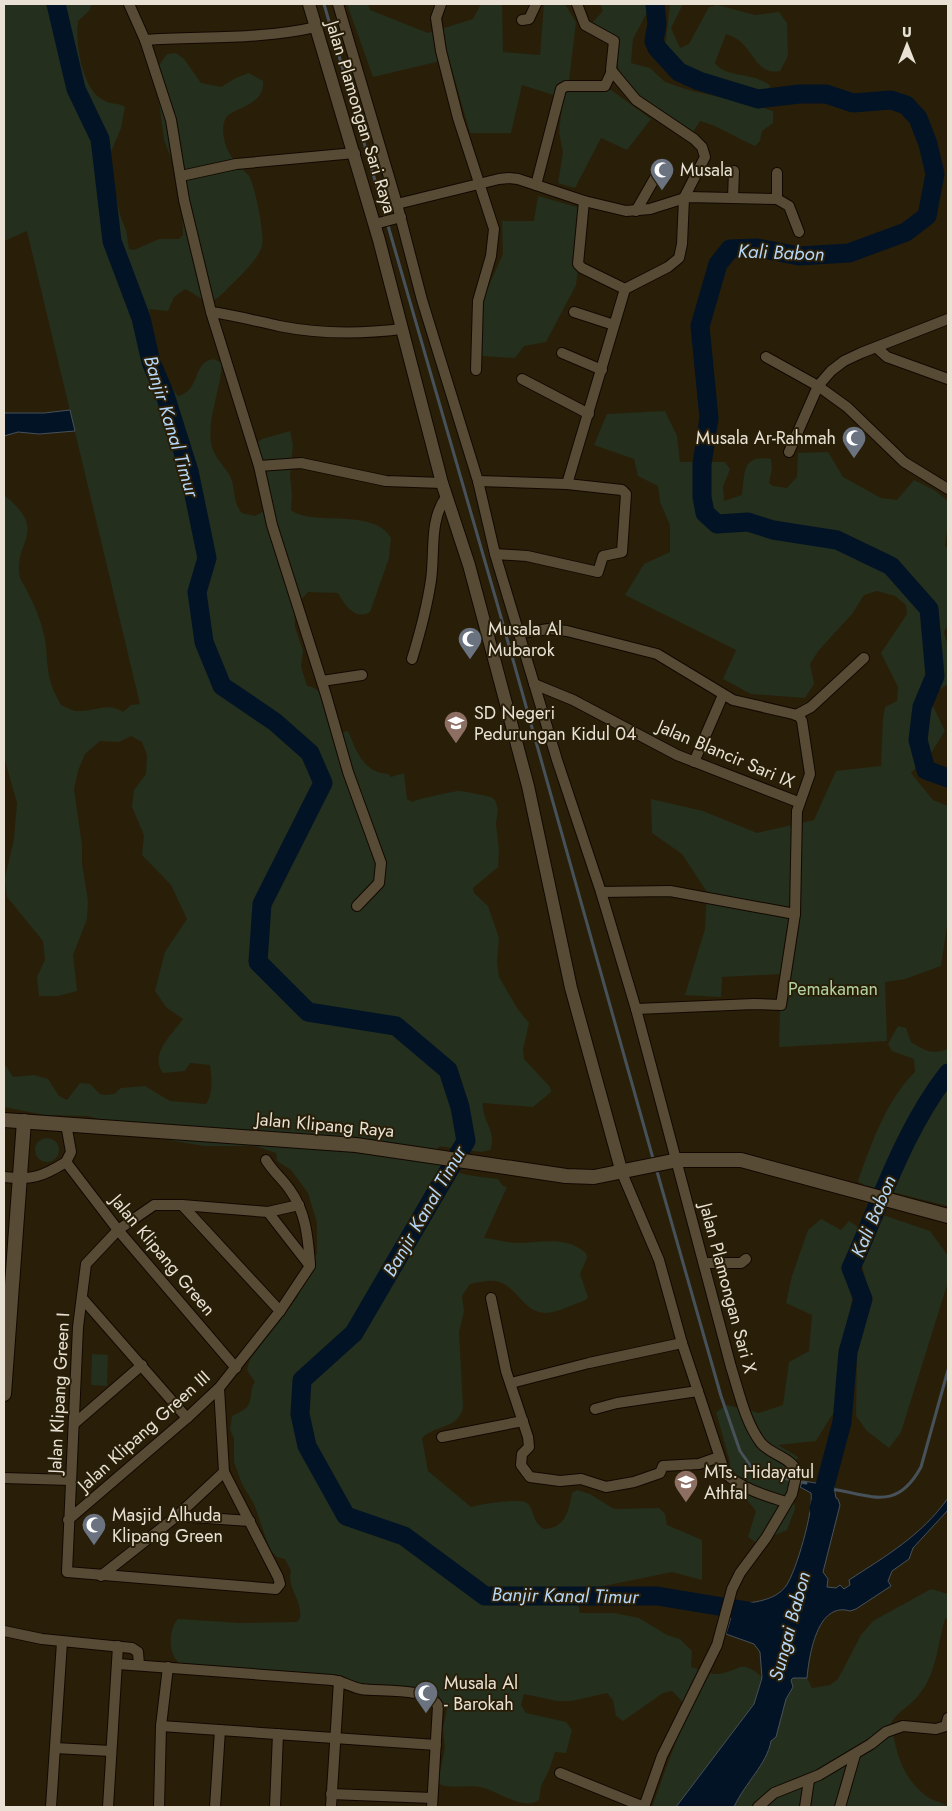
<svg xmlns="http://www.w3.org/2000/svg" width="952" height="1811" font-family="Jost,sans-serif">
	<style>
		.green { fill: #242f1d }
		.water { fill: #021325; stroke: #47515a }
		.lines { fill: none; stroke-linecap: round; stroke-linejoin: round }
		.stream { stroke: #47515a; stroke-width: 3 }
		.river { stroke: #021325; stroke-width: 19 }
		.minor-casing { stroke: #120800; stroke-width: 12 }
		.tertiary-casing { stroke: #120800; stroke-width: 14 }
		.secondary-casing { stroke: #120800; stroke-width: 16 }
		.minor { stroke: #574b35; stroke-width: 10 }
		.tertiary { stroke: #574b35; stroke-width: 12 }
		.secondary { stroke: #574b35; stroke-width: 14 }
		.labels { text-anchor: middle; stroke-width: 4; stroke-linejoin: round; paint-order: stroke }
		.street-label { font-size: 18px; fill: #e8e1d4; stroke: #291f09 }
		.poi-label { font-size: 18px; fill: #e8e1d4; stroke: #291f09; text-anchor: start }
		.park-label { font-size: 18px; fill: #b2d19f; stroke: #291f09 }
		.water-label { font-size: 19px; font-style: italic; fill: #b5d7f9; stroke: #291f09 }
	</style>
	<rect width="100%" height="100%" fill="#291f09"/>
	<g class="green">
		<path d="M4,4h88l-3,7 -11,10c-3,21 4,68 25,79 7,5 15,2 22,7l-4,21 -13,31 12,56 6,15 3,19 5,1 25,-11h20l4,-4 -1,-37 -5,-24 -13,-34 -9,-69 12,-17 9,-1 8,6 17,24 20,4 15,-9 13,-5 14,8c2,22 -22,25 -36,35 -9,13 -1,35 8,46 4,5 10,9 14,14 6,9 16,60 13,70 -3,13 -26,34 -36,44 -19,21 -22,8 -41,-1l-11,8 -6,14 -19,-2c6,36 7,56 29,87 24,-6 13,-34 36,-37l8,4c-1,27 -18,63 -9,87 4,10 12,17 17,26 6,12 2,26 12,37l13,3 9,-5 -10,-66 8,-6 28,-8 3,14 -3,31 2,19 -1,15c22,17 82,-3 100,28l-2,20 -19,54c-15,9 -26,-8 -32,-19l-30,-1 -14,16 1,19 8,24 -2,15 6,20c19,1 23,33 28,48l13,-3c9,21 15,41 40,43l3,3 13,-4 3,26 5,3c5,-3 43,-11 47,-11 11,1 22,4 32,6l4,3 3,9 -2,15 3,26 -1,17 -25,21 1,5 14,13 11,32 -2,23 2,16 18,31 12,15 -6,27 1,9 26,28 1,5 -18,15 -50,-4c-2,17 15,30 7,47l-9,2 -42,-6c-12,29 41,30 59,33l5,7 4,1 -23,51c10,1 20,4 31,5 25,0 50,-8 71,10l1,5 -7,16 8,23 -2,3c-13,4 -28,13 -41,13 -20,-1 -26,-21 -41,-29 -10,-6 -23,-2 -34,0l-8,12 2,15 -5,21 4,76c-5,21 -28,17 -41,30l6,33 43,36c9,-3 49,-9 56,-4 8,6 4,19 17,26 22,-1 25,-19 28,-36l5,-3 13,4 24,15 45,-1 6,6 2,11 35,15v40l-30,-8 -83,17 -11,15 2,9h34l25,5 28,17 13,4 12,12 -1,16c8,2 20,8 28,7 22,-3 20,-16 43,3l-8,27 -78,103h-24l35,-96 -6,-11 -9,-9 -9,2 -40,28 -7,-5 -3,-16 -6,-7 -36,8h-14l-33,-7 -3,11 5,8 40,9 6,8 -6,23 -11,-1 -6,18 -8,16 -2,14c-14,11 -41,-8 -55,-12 -14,-4 -30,1 -43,-3l-3,-4 7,-33 -2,-19 4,-20 -8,-11 -19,-6 -237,-27c-16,-6 -15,-36 -5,-46l62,4 57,-1 3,-4c3,-17 -14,-31 -9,-47l-6,-12 -8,-2 -7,-7 -16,-46 -12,-20 -8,-22v-23l-4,-10 2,-13c5,-3 11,-5 15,-9 6,-7 2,-18 8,-25l-8,-12 3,-11 46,-60 21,-46v-30l-9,-30 -17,-23 -14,-9 -1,-8 -21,-7h-51l-30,-5 -86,-25 -43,-1 -41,-8v-44l9,14 21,-2 14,4 11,17 8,4 13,-17 10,1 10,10 5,1 9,-1 7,-6 24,-2 25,15 36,3c7,-10 6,-26 4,-39l-20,-2 -5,8 -22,2c-14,-18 9,-39 20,-54l-17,-12 -11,-16 10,-39 22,-33 -16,-34 -29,-30 2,-20 -12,-28 2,-17 12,-16 1,-19 -5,-13 -11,-6 -12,6 -19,-1 -15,13 -7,17 -4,18 8,56v19l6,36 -1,19 -14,36 4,36 -19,5h-19l-2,-19 8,-17 -2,-19 -36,-44 -2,-19 9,-39 3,-36 -13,-46v-262c47,38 8,45 16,83 2,5 7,11 9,17 6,11 11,24 14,36 4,12 3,26 5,38 1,13 7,25 13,36 5,2 13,7 19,6 17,0 28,-9 43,1l8,-7 9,-1 -113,-473 -23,10z"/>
		<path d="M347,4h21l2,6 58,23 45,-14 8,-15h21l1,48 37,3 4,-51h21l11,18 -7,59 38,6 44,32 -24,31 -26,-12 -26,50 -17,-5 5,-31 -4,-20 4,-34 -41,-13 -11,48h-41l-21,-74 -76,18z"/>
		<path d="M600,4h48l1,5 -16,30 -2,24 19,5 15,14 27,9 59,13 22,7v12l-11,8 -2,10 -5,5c-18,-7 -35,-20 -55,-25l-7,11c-26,-16 -66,-33 -75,-65 -2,-8 0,-20 0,-28l-27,-15 12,-13z"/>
		<path d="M670,4h13l-12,24 9,20 9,-4 20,-37 8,-2 38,10 24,-3 8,11 1,33 -8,15c-23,5 -27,-22 -43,-32 -3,-2 -8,-4 -11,-5l-11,29c8,11 24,11 36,14 7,1 13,5 19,8l-2,8 -93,-27 -10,-17z"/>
		<path d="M538,196l42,12v43l-4,34 -30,57 -22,4 -9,12 -34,-2 3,-60 19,-42 -1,-33h32z"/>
		<path d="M665,411l12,25 3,26h45l5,7 -7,18 1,14 18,-6c3,-23 0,-41 29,-36l1,10 -3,14 4,3 14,2 10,-11 1,-24 30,-1 15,25 38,21 16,2 17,-20 20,10 14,11v24l-3,20 3,5v75l-4,7 2,8 2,3v41l-9,6 -7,14 13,27 -12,19 -22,23 22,27 15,6v113l-7,47 -36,13 -20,3 2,59 -108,6 2,-73 -59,3 -1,20 -36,-2 20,-66 2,-37 -25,-38 -30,-21 -1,-34 52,12 54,22 57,-13 22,-49 45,-5 2,-47 2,-12 12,-6 1,-14 -17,-34 26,-39 -1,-9 -11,-9 -18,-5 -13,4 -12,19 -33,36 -9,14 4,20 -9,14 -54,-4 -28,-15 13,-29 -111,-55 19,-31 26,-12v-27l-10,-23 -2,-16 -20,-10 -4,-17 -40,-14 13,-31z"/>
		<path d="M898,1026l8,2 5,14c15,9 20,13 37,7v157l-84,-21 -6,-4c13,-37 29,-82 57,-109l-1,-13 -22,-8 -4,-7z"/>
		<circle cx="47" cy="1150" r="12"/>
		<path d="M880,1214l50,17 18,25v26l-47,150 -12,16 -22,-17 -11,-15 1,-63 14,-51 -9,-37z"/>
		<path d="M821,1219l20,11 8,-9 12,8 -16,40 9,19 -11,62 -2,55 -11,13 -14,23 -38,4 20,12 -7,18 4,34 -8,21 -30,13 -9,-6 8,-26 -14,-17 -11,-5 -1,-27 -14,-50 11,-7 32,8 24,-8 6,-43 20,-11 3,-36 -26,-12 6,-27 16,-46z"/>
		<path d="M92,1354l16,1 -1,31 -16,-1z"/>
		<path d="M931,1589l17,5v24l-3,1c-8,26 -8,55 -27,77 -8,10 -20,15 -27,27 5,28 10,53 34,72 6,6 18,7 23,12h-214c11,-24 33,-43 37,-66l5,-4 10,-38 7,-12 -2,-6 2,-3h14l5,10 18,-3 8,-6 23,-44 12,-14z"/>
	</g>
	<g class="water">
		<path d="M70,410l5,21 -36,3 -21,-2 -14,4v-23h40z"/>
		<path d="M803,1481l31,5 2,12 2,1 2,6 -17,67 5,7 -1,8 9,1 4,-3 4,4 6,-4 -1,-5c37,-24 73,-45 99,-82v12l-35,38 -4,11 -17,12 -4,10 3,5 -35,23 -6,2c-33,-10 -41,45 -43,67h-14l-2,2 2,7 -7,12 -10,38 -5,4c-4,23 -26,42 -37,66h-58l78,-103 8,-26 -2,-26 -6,-8 -28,-10 9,-30c17,-1 40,-3 51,-18 10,-14 28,-76 25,-93l-11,-6z"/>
	</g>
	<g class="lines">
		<g class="stream">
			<path d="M324,4l175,606 155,552"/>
			<path d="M656,1168l65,228 19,55 15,21 51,11"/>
			<path d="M832,1489c41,7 65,22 89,-22l27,-97"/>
		</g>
		<g class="river">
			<path d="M56,4l20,85 24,50 12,102 29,77 10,44 14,33 24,76 18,87 -10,34 7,50 18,44 53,36 35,31 13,30 -61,121 -4,58 50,50 88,14 52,44 12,37 6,34 -112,192 -52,47 -2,34 7,32 39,70 58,20 81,60h172l91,15"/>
			<path d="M655,4l2,20 -3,17 3,7 22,24 20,9 59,18 41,-5h27l27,9 38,-3 15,5 12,13 10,26 7,30 -8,42 -21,16 -57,21 -50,3 -42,-8 -27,1 -12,15 -18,62 9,92 -7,46v33l3,16 12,11 31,-2 25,8 64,10 54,26 38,43 6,67 -13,31 -4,33 8,30 22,8"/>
			<path d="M819,1509l23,-87 6,-70 15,-53 -12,-31c30,-66 52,-137 97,-195"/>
		</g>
		<defs>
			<g id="minor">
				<path d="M129,4l16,36 26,80 13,80 27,112"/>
				<path d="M338,4l59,200 25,96 56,181 17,73 62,206 44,132 35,117 95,358c8,25 14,55 30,76 10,12 30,14 36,29l-5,22 -26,44 -26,35 -8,16 -15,56 -55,111 -18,51"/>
				<path d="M441,4l-5,14 5,33 17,67 36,111 -3,27 -13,45 -2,69"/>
				<path d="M522,20l7,-1 7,-15"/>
				<path d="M145,40c57,-4 114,0 171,-13"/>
				<path d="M181,176l55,-12 119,-11"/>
				<path d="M536,185l25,-96 5,-3h39l7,-15"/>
				<path d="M733,198l1,-27"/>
				<path d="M777,199v-26"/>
				<path d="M584,201l-6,63 4,4 43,21"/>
				<path d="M397,204l102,-25 10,-1 9,1 66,22 42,10 24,-2 38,-12 89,2 12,7 10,26"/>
				<path d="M636,211l24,-42"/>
				<path d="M375,224l26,-7"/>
				<path d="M574,312l40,13"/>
				<path d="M877,348l10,9 61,22"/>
				<path d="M562,353l40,17"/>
				<path d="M766,357l52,29 29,21 57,55 44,27"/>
				<path d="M522,379l67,35"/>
				<path d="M789,452l29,-66 13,-15 13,-10 17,-8 87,-34"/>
				<path d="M259,466l42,-3 85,18 56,2"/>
				<path d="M478,481l89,3 55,6 4,4 -4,58 -19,4 -5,16 -71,-16 -32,-2"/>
				<path d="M567,484l58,-195 43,-22 11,-9 3,-14 2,-46 21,-41 -3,-10 -8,-8 -58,-39 -25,-30 3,-29 -29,-16 -8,-21"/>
				<path d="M520,633l29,-4 18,2 90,23 76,46 60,14 6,2 3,5 8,53 -13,37 -2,103 -14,91 -27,-1 -118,5"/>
				<path d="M412,659c8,-26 15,-52 19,-79 4,-27 -2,-60 15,-83"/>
				<path d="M322,681l40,-6"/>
				<path d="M534,684l39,16 104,55 121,47"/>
				<path d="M796,715l15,-8 53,-49"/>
				<path d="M694,762l29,-67"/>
				<path d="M601,892l69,-1 125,23"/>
				<path d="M357,906l22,-23 2,-20 -33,-91 -22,-77 -54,-170 -13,-59 -48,-154c23,3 45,9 68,14 40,8 82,8 123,3"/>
				<path d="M66,1124l5,28 -5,10"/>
				<path d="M266,1160c7,12 17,19 24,30 16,22 18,48 20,74"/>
				<path d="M622,1173l37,87 23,83 43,130c15,15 41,23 61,29"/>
				<path d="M4,1177c28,3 38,0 62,-15l52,68 118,138"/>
				<path d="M182,1205l98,106"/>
				<path d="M268,1212l31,-7"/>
				<path d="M705,1263h36l5,-4"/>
				<path d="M82,1298l105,120"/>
				<path d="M491,1298l15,73 22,66 1,10 -7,7 -1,11 9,12 30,4 21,-2 25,8 28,-5 26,-9 3,-7 36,-2 20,-7"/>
				<path d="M511,1383l78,-20 93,-20"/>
				<path d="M595,1409l22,-6 81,-12"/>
				<path d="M75,1423l67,-58"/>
				<path d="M442,1437l81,-16"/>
				<path d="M4,1478l67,2"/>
				<path d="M177,1516l73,5"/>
				<path d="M68,1520l119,-102 32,-30 61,-77 30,-45 -42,-54 -86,-7h-28l-36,25 -32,34 -8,63 -11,245 209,17 4,-5 -2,-7 -54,-105 -5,-84"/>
				<path d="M101,1576l76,-60 47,-44"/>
				<path d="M4,1631l38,8 90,9 6,4 1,13"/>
				<path d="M118,1664l214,16c10,1 19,7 29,9 19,3 68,-2 77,17l-6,101"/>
				<path d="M161,1726l275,19"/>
				<path d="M55,1748l56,3"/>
				<path d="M560,1773l84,34"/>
				<path d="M331,1794l101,4"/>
				<path d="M51,1807l11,-165"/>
				<path d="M108,1807l10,-161"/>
				<path d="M159,1807l2,-81 7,-59"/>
				<path d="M215,1807l5,-77"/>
				<path d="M275,1807l3,-73"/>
				<path d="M331,1807l8,-126"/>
				<path d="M758,1807l16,-14 45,-18 52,-31 15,-12 17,-6 33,3 10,-3 2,-8"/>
				<path d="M805,1807l4,-27"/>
				<path d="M840,1807l15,-52"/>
			</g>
			<path id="tertiary" d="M309,4l70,236 63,243 27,82 59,221 43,202 51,185"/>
			<g id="secondary">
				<path d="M4,1120l352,25 210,31 28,1 84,-17h63l207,56"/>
				<path d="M4,1394l20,-273"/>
			</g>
		</defs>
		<use href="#minor" class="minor-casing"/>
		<use href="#tertiary" class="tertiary-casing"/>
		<use href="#secondary" class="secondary-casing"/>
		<use href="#minor" class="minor"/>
		<use href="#tertiary" class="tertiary"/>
		<use href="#secondary" class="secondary"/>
	</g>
	<defs>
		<symbol id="mosque-pin" viewBox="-11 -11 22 30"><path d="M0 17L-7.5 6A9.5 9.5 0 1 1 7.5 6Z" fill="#6b7280" stroke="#291f09"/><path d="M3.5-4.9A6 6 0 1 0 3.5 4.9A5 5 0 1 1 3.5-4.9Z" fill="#fff"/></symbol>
		<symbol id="school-pin" viewBox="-11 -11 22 30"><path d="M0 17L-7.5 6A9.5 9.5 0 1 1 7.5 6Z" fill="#8d6e63" stroke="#291f09"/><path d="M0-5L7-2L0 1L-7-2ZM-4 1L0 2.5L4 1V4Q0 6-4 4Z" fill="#fff"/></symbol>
	</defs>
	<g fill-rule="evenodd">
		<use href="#mosque-pin" x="648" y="156" width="28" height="38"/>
		<use href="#mosque-pin" x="840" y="424" width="28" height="38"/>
		<use href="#mosque-pin" x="456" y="625" width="28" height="38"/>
		<use href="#school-pin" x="442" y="709" width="28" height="38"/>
		<use href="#school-pin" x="672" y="1468" width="28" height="38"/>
		<use href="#mosque-pin" x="80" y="1511" width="28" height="38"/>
		<use href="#mosque-pin" x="412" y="1679" width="28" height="38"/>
	</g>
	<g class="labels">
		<g class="street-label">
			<text transform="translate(361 117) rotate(73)" y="6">Jalan Plamongan Sari Raya</text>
			<text transform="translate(726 754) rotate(23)" y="6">Jalan Blancir Sari IX</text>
			<text transform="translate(325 1125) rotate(5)" y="6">Jalan Klipang Raya</text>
			<text transform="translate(163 1255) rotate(50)" y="6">Jalan Klipang Green</text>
			<text transform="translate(728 1288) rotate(75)" y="6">Jalan Plamongan Sari X</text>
			<text transform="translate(59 1393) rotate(-87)" y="6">Jalan Klipang Green I</text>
			<text transform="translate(144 1431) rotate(-42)" y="6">Jalan Klipang Green III</text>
		</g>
		<g class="poi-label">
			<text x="680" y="176">Musala</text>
			<text x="836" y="444" text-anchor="end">Musala Ar-Rahmah</text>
			<text x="488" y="635">Musala Al<tspan x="488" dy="21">Mubarok</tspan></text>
			<text x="474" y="719">SD Negeri<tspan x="474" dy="21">Pedurungan Kidul 04</tspan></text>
			<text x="704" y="1478">MTs. Hidayatul<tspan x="704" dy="21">Athfal</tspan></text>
			<text x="112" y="1521">Masjid Alhuda<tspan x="112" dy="21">Klipang Green</tspan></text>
			<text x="444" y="1689">Musala Al<tspan x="444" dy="21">- Barokah</tspan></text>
		</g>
		<g class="park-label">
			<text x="833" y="995">Pemakaman</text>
		</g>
		<g class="water-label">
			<text transform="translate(781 252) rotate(2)" y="7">Kali Babon</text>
			<text transform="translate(172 426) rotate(73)" y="7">Banjir Kanal Timur</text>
			<text transform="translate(424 1211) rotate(-60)" y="7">Banjir Kanal Timur</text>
			<text transform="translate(873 1216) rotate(-67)" y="7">Kali Babon</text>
			<text transform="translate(565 1595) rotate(1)" y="7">Banjir Kanal Timur</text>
			<text transform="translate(789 1626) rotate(-75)" y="7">Sungai Babon</text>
		</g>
	</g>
	<rect width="952" height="1811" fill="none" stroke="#e8e1d4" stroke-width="10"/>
	<g transform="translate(907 45)" stroke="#291f09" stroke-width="4" paint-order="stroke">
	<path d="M0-4L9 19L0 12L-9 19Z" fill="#e8e1d4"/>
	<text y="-8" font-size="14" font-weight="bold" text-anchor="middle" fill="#e8e1d4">U</text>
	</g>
</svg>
